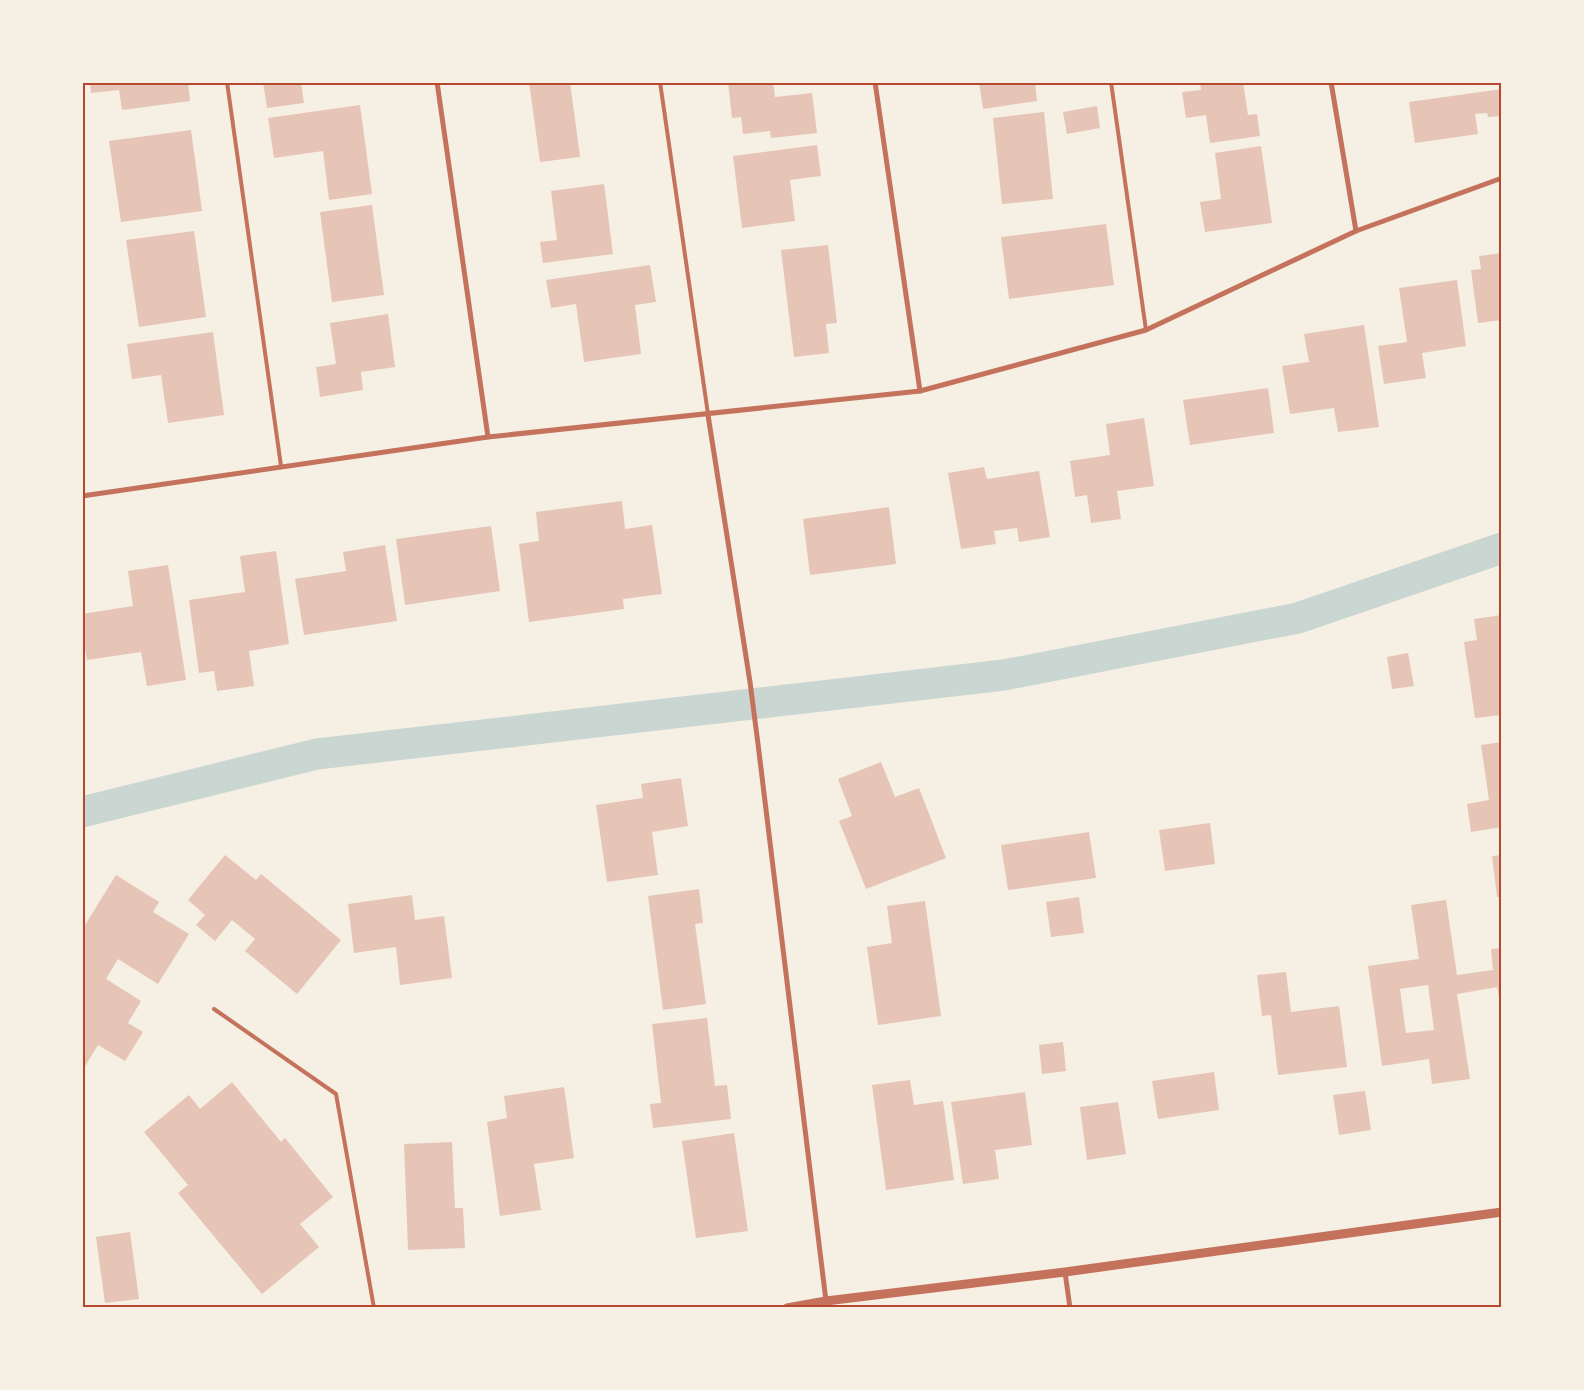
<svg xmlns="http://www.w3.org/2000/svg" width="1584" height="1390" font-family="'Open Sans',sans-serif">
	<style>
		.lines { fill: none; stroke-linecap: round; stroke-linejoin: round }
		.canal { stroke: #c9d6d2; stroke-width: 31 }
		.building { fill: #e6c5b7; fill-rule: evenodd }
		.service { stroke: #c5725c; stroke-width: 4 }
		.minor { stroke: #c5725c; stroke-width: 5 }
		.tertiary { stroke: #c5725c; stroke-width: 9 }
		.neatline { fill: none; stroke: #b5482f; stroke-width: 2 }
	</style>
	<rect width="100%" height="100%" fill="#f6efe4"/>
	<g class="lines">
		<path class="canal" d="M82,812l235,-58 687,-79 294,-57 204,-70"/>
	</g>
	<g class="building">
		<path d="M90,82h98l2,19 -68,9 -3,-20 -28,3z"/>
		<path d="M263,82h38l3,21 -37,5z"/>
		<path d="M529,82h41l10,75 -40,5z"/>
		<path d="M728,82h45l2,15 37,-4 5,40 -46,5 -1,-7 -27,3 -2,-17 -9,1z"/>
		<path d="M979,82h56l2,19 -54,8z"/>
		<path d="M1200,82h43l5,33 9,-1 3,22 -50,7 -4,-28 -20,3 -4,-26 19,-2z"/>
		<path d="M1502,89v27l-14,1 -1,-4 -12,1 3,20 -63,9 -6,-41z"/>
		<path d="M360,105l12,89 -43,6 -6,-49 -49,7 -6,-40z"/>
		<path d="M1097,106l3,22 -33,6 -4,-22z"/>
		<path d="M1044,112l9,87 -51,5 -9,-86z"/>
		<path d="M191,130l11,81 -81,11 -12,-81z"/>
		<path d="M817,145l4,31 -31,4 5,41 -53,7 -9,-72z"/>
		<path d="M1261,146l11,77 -67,9 -5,-30 21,-3 -6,-46z"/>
		<path d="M604,184l9,70 -70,9 -3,-21 17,-2 -6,-49z"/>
		<path d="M372,205l12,90 -52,7 -12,-90z"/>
		<path d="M1106,224l8,61 -105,14 -8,-62z"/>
		<path d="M194,231l12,86 -67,10 -13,-87z"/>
		<path d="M828,245l9,78 -11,1 3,29 -35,4 -13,-107z"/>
		<path d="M1502,253v67l-24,3 -7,-53 10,-1 -2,-13z"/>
		<path d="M650,265l6,37 -21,3 6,49 -57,8 -8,-58 -25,4 -5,-28z"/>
		<path d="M1457,280l9,66 -44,7 4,25 -42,6 -6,-38 29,-4 -8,-54z"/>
		<path d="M388,314l7,53 -34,5 2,18 -43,7 -4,-30 20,-3 -6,-41z"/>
		<path d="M1364,325l15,102 -41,5 -4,-24 -44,6 -8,-48 27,-4 -5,-28z"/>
		<path d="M213,332l11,83 -56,8 -7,-48 -29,4 -5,-35z"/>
		<path d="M1268,388l6,45 -84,12 -7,-45z"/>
		<path d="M1144,418l10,68 -37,5 4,28 -30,4 -4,-28 -12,2 -5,-36 40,-6 -4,-31z"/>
		<path d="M984,467l3,12 52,-8 11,66 -31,5 -2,-14 -23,3 2,13 -35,5 -13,-76z"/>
		<path d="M622,501l3,28 27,-4 10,69 -39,5 1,10 -95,13 -10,-78 20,-3 -3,-29z"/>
		<path d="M889,507l7,57 -86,11 -7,-56z"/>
		<path d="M491,526l9,65 -95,14 -9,-66z"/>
		<path d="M385,545l12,76 -93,14 -9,-56 51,-8 -3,-19z"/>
		<path d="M276,551l13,93 -40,7 5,35 -37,5 -3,-20 -15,2 -10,-73 56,-8 -5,-36z"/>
		<path d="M168,565l18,115 -39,6 -6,-34 -54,8 -5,-27v-19l51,-8 -5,-35z"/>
		<path d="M1502,615v100l-27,3 -11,-76 13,-2 -3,-21z"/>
		<path d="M1408,653l6,33 -22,3 -5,-32z"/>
		<path d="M1502,742v85l-31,5 -4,-28 22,-4 -8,-55z"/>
		<path d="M881,762l14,35 24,-9 27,70 -80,31 -27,-68 13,-5 -14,-37z"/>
		<path d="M681,778l7,48 -36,6 6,43 -51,7 -11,-77 47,-7 -2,-14z"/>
		<path d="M1210,823l5,41 -50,7 -6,-41z"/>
		<path d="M1089,832l7,46 -88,12 -7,-45z"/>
		<path d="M225,855l31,25 5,-6 80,66 -44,54 -52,-43 10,-12 -23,-19 -17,21 -19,-16 9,-10 -17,-15z"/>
		<path d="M1502,855v42h-5l-5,-41z"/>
		<path d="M116,875l43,27 -6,10 36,22 -31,50 -40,-25 -12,20 35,22 -13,22 15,9 -18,29 -27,-16 -16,26v-147l3,1z"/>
		<path d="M699,889l4,34 -8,1 11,80 -43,6 -15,-114z"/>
		<path d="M412,895l3,25 29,-4 8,62 -52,7 -4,-38 -42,6 -6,-49z"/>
		<path d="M1079,897l5,36 -33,4 -5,-35z"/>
		<path d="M1446,900l11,75 36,-5 -2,-21 11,-1v49h-3l-2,-10 -40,7 13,85 -38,5 -3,-25 -47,7 -14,-100 51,-7 -8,-54zM1428,985l6,45 -28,3 -6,-44z"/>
		<path d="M925,901l16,115 -63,9 -11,-78 25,-4 -5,-37z"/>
		<path d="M1286,972l5,40 48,-6 8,61 -69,8 -7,-60 -9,1 -5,-41z"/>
		<path d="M707,1018l8,68 12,-1 4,34 -78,9 -3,-24 11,-1 -9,-79z"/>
		<path d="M1063,1042l3,29 -24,3 -3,-29z"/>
		<path d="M1214,1072l5,38 -61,9 -6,-38z"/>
		<path d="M910,1080l4,25 29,-4 11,79 -68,10 -14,-105z"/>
		<path d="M232,1082l49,60 4,-4 48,59 -33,27 19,23 -57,47 -84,-101 10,-8 -44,-53 45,-37 11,14z"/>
		<path d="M564,1087l10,71 -40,6 7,46 -41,6 -13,-94 20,-4 -3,-22z"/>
		<path d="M1365,1091l6,39 -32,5 -6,-40z"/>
		<path d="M1025,1092l7,53 -37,5 4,29 -36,5 -12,-82z"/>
		<path d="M1118,1102l8,52 -39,6 -7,-53z"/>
		<path d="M734,1133l14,98 -52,7 -14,-97z"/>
		<path d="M452,1142l3,66h8l2,40 -57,2 -4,-106z"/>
		<path d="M130,1232l9,67 -34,4 -9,-66z"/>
	</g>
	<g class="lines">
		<g class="service">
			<path d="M227,82l54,384"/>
			<path d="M660,82l48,332"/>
			<path d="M1111,82l35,248"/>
			<path d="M214,1009l122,85 38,214"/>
		</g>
		<g class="minor">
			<path d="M437,82l51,355"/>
			<path d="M875,82l45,309"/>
			<path d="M1331,82l25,149"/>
			<path d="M708,415l42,267 8,62 68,557"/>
			<path d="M82,496l406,-59 432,-46 226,-61 210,-99 146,-53"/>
			<path d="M1065,1272l5,36"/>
		</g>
		<path class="tertiary" d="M787,1308l39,-7 239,-29 437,-60"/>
	</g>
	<rect width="1584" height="1390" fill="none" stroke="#f6efe4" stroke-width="168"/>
	<rect x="84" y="84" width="1416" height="1222" class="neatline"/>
</svg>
